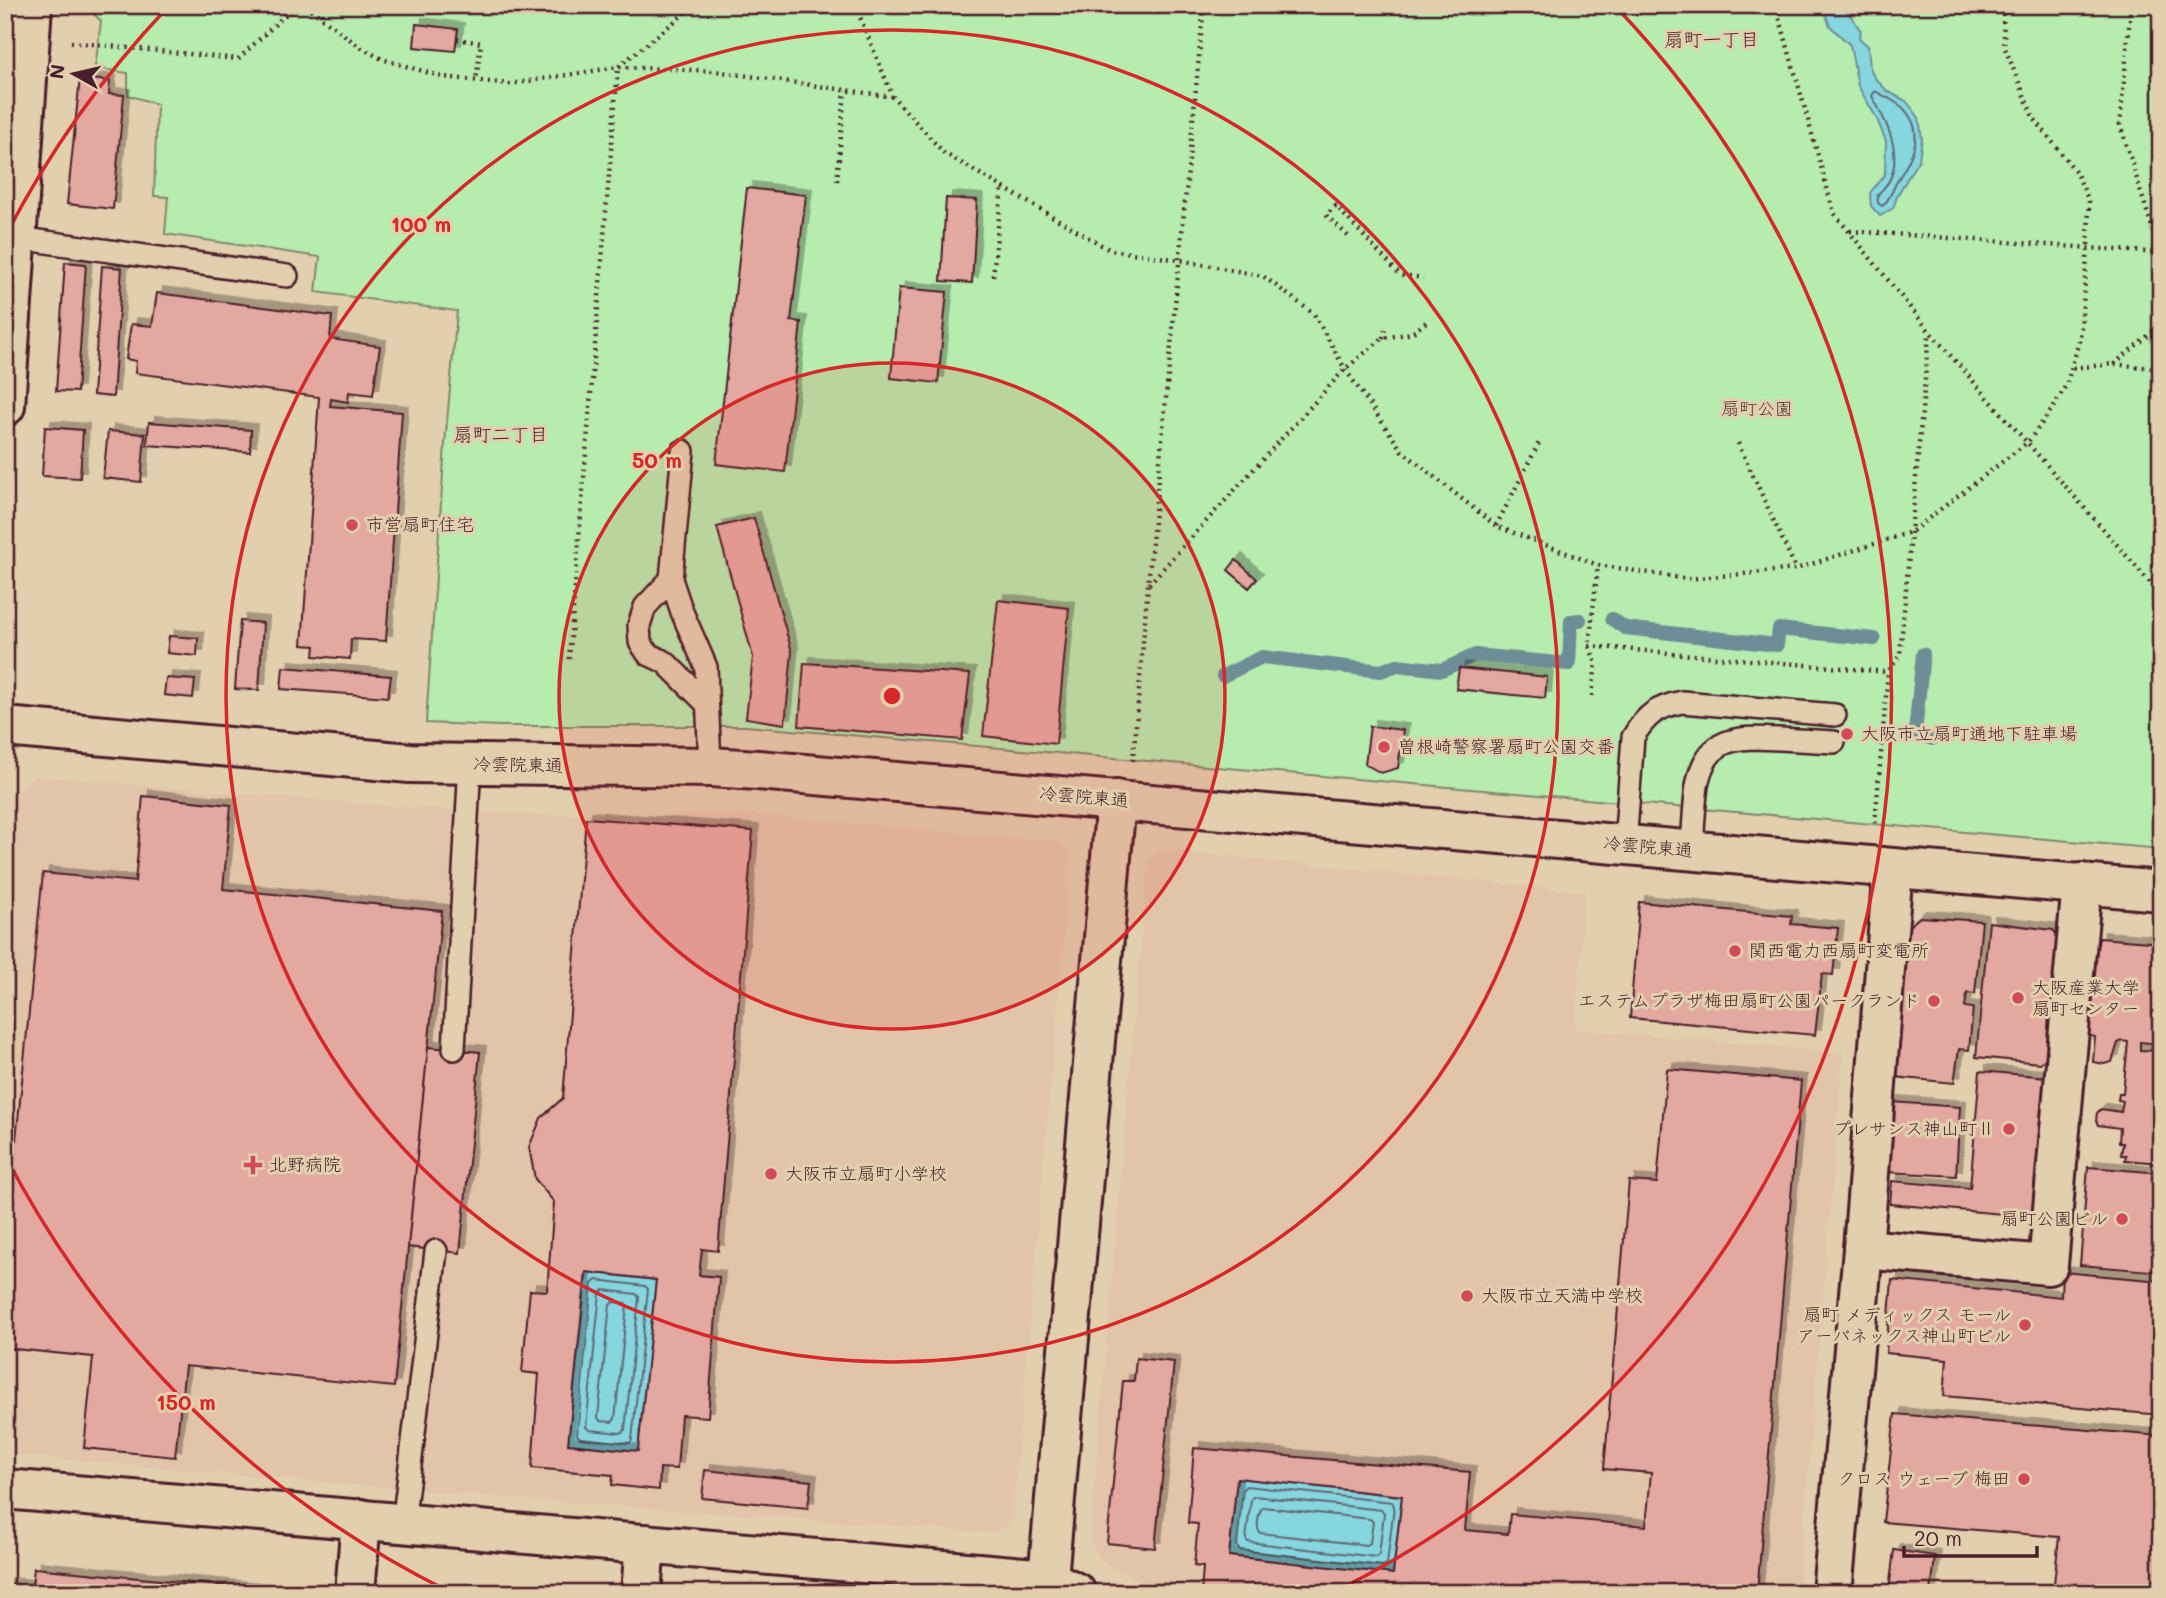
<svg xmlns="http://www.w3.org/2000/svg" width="2166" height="1598" font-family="Mali,'Klee One',sans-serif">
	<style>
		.built { fill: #e2c4a9 }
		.green { fill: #b6ecae; stroke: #80866c; stroke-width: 2 }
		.water { fill: #85d6df; stroke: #6d8d97; stroke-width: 2 }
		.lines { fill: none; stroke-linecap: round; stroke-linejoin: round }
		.shore { stroke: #626873; stroke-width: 2 }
		.stream { stroke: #6d8d97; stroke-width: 14 }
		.building { fill: #e3a9a0; stroke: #4a1f2b; stroke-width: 2; fill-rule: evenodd; filter: url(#shadow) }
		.service-casing { stroke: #4a1f2b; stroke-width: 26 }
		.minor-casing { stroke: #4a1f2b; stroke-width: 44 }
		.tertiary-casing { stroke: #4a1f2b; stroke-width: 44 }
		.path { stroke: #4a1f2b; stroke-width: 4.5; stroke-dasharray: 2 5; stroke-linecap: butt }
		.service { stroke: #e2cfad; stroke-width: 21 }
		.minor { stroke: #e2cfad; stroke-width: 38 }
		.tertiary { stroke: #e2cfad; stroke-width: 38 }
		.ring { fill: none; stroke: #d62828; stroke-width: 3.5 }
		.poi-dot { fill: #d1495b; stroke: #e2cfad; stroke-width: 2.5 }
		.labels { text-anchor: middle; stroke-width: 6; stroke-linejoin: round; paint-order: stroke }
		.park-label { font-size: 18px; fill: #553438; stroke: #e2cfad }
		.poi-label { font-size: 18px; fill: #4a1f2b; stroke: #e2cfad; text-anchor: start }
		.street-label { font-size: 18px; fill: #4a1f2b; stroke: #e2cfad }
		.neighbourhood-label { font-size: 19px; fill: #4a1f2b; stroke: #e2cfad }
		.centre { fill: #d62828; stroke: #e2cfad; stroke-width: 3.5 }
		.ring-label { font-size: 21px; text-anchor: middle; font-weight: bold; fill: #d62828; stroke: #e2cfad; stroke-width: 6; stroke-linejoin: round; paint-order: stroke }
	</style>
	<defs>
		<filter id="shadow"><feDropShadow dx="6" dy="-6" stdDeviation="0" flood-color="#0004"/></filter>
	</defs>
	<rect width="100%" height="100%" fill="#e2cfad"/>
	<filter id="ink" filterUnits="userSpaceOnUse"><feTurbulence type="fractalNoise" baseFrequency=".0143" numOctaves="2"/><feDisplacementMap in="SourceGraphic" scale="14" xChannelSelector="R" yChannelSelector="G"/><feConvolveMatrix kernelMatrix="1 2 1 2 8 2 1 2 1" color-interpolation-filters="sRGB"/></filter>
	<g filter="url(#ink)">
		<g class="built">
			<path d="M34,776l354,30 143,9 223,-1 307,28 10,12 -59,666 -17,13 -524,-38 -466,-41v-578l6,-78z"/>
			<path d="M1160,850l425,42 -10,137 268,24 -45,540h-630l-66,-31 -12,-22 58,-681z"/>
		</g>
		<path class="green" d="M85,5h2076v844l-1415,-123h-245l-75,-3 19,-279 12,-133 -141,-19 4,-35 -155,-23 3,-37 -14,-1 3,-92 -29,-9v-22l-33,-5 6,-47z"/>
		<g class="water">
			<path d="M1822,5h21l18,26 -2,7 9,8 2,22 4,9 13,14 19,10 8,10 5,7 3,21 -3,20 -21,35 -5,14 -13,8 -9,-10 -1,-13 15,-19 1,-33 -10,-24 -18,-31 -8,-41 -20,-19z"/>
			<path d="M587,1272l69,8 -18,171 -70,-7z"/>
			<path d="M1237,1478l165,18 -9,78 -164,-18z"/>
		</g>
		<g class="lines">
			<g class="shore">
				<path d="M1875,91c9,5 21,10 28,17 23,23 10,48 -4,70 -6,9 -9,23 -17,28l-4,-3 -1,-7c4,-6 10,-10 13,-17 13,-28 -5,-59 -18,-83z"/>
				<path d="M596,1280l49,6 3,3 -16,151 -2,3 -50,-5 -3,-3 15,-151z"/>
				<path d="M604,1290l32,4 3,3 -14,133 -4,3 -32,-3 -3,-3 14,-134z"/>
				<path d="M613,1302l12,1 2,3 -12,113 -3,3 -12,-1 -2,-4 12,-112z"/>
				<path d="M1246,1486l146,16 2,4 -7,58 -4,2 -144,-16 -2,-4 6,-57z"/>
				<path d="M1254,1496l128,14 2,3 -5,41 -3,3 -128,-15 -2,-3 5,-40z"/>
				<path d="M1263,1507l107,12 3,3 -3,21 -4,2 -106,-12c-4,-5 -2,-21 3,-26z"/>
			</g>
			<g class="stream">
				<path d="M1612,619l13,9 152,17 2,-16 95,10"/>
				<path d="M1923,654l-8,79 17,6"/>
				<path d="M1223,676l39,-19 119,14 16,-6 45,5 33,-15 94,9 2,-43 9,-1"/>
			</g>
		</g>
		<g class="building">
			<path d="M416,24l42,5 -3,22 -41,-4z"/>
			<path d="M80,78l30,3 -1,13 15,1 -11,114 -46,-5z"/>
			<path d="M747,188l59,7 -15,126 10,1 -16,150 -69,-8z"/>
			<path d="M946,198l31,2 -5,83 -31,-2z"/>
			<path d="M65,262l21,2 -9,128 -21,-1z"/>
			<path d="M102,266l20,2 -9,129 -20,-2z"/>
			<path d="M899,288l48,4 -9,91 -47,-5z"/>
			<path d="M157,293l175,23 -2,23 50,7 -7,49 -24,-3 -1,10 -17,-3 -1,7 72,6 -16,229 -35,-2 -1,20 -36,-3 1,-10 -13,-1 17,-248 -184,-24 1,-12 -10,-2 5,-35 21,2z"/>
			<path d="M149,422l102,8 -1,22 -103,-7z"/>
			<path d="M45,427l38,3 -3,48 -38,-2z"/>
			<path d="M108,431l37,3 -4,48 -38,-4z"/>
			<path d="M754,518l38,134 -7,72 -39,-6 7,-61 -36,-130z"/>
			<path d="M1236,560l21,19 -8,9 -21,-18z"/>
			<path d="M998,600l71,8 -13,136 -73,-8z"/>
			<path d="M240,621l23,2 -4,67 -24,-1z"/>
			<path d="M169,636l29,2 -1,18 -30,-3z"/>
			<path d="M804,663l166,11 -8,66 -163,-14z"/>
			<path d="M283,667l108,9 -3,21 -107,-8z"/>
			<path d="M1459,668l88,9 -2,21 -89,-9z"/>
			<path d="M166,678l29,2 -2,18 -29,-3z"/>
			<path d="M1370,726l33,4 -5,38 -17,5 -16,-9z"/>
			<path d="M143,796l88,9 -8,84 219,22 -48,476 -209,-21 -10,91 -91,-9 9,-91 -88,-9v-99l38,-376 92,9z"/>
			<path d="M586,818l167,13 -35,420 -16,-2 -3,26 20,2 -11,140 -27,-2 -4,54 -17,-1 -1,22 -47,-5 1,-10 -81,-7 7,-94 -17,-2 8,-82 17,1 7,-89 -19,-23 -6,-32 12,-29 22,-20zM586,1272l70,8 -18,171 -70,-7z"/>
			<path d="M1639,902l153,14 -1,8 47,4 -5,47 -11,-1 -7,61 -185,-17z"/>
			<path d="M1920,917l62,4 -7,73 -8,-1 -2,14 8,1 -4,42 -10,-1 -5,34 -59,-6 14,-151z"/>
			<path d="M1989,922l64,8 8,9 -12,117 -9,7 -64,-6z"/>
			<path d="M2099,938l62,5v101l-21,-2v8l21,1v112l-36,-3 1,-5h-5l2,-12h-4l1,-15 -22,-3 -2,-4 1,-8 4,-4 20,3 2,-11 -5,-1 1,-7h4l5,-51 -6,-1 -4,2 -6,19 -8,2 -11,-2 2,-25 -8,-2 9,-91h2z"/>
			<path d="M428,1047l52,5 -20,201 -52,-6z"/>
			<path d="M1667,1069l134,12 -44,512h-556l2,-26 -9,-1 4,-42 -10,-1 6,-75 276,24 -5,58 43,4 2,-20 136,12 5,-53 -47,-4 25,-288 28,2zM1237,1478l165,18 -9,78 -164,-18z"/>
			<path d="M1980,1071l67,6 -11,140 -146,-13 2,-23 78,7z"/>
			<path d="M1892,1102l68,5 -4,69 -69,-4z"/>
			<path d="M2088,1167l73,6v99l-81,-7z"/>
			<path d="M2062,1272l99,9v134l-217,-19 3,-37 -61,-6 6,-73 169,17z"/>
			<path d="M1136,1358l38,4 -19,186 -48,-5 16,-162h11z"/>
			<path d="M1895,1414l266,22v157h-108l6,-56 -176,-15z"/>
			<path d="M705,1470l106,11 -3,27 -106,-10z"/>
			<path d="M1894,1550l41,6 -4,37 -42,-3z"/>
			<path d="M34,1568l220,21v4h-249l1,-9 26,2z"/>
		</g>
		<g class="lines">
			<defs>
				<g id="service">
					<path d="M18,238l269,38"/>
					<path d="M683,451l-12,128 11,33 24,55 4,100"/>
					<path d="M671,579l-26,28 -6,18 1,17 8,12 17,8 42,42"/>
					<path d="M1625,845l8,-108c13,-22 24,-30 49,-35l153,13"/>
					<path d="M1692,851c1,-22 2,-44 5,-65 9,-51 41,-49 83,-47 18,1 36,2 54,3"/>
					<path d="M454,1049l16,-285"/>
					<path d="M403,1524l33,-273"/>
				</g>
				<g id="minor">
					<path d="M5,406l27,-401"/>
					<path d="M5,727l405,36 300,4 48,3 1403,121"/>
					<path d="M1863,1249l185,16 34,-382"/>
					<path d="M355,1593l6,-74"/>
					<path d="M641,1593l4,-49"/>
					<path d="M1049,1593l-1,-14 68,-779"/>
					<path d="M1832,1593l31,-344 30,-381"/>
				</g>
				<path id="tertiary" d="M5,1489l1043,90 28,14"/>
			</defs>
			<use href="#service" class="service-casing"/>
			<use href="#minor" class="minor-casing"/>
			<use href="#tertiary" class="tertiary-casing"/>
			<g class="path">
				<path d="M305,5l55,42 22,12 61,18 67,7 108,-17 97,4 178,26 51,56 166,97 70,10 83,16 51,38 31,55 57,82 94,75 102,39 90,14 108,-10 115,-37 117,-90 27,-37 12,-22 13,-45 8,-91 1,-46 -13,-29 -43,-55 -28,-69 -3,-43"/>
				<path d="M855,5l38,92"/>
				<path d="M1776,5l58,208 96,119 231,263"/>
				<path d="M2131,5l-11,120 40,128"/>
				<path d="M457,39l24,4 -5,38"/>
				<path d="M71,42l167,17 58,-54"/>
				<path d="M837,181l8,-91"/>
				<path d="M1850,231l311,22"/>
				<path d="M1348,236l-22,-21 10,-9 64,69 23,3"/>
				<path d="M993,276l9,-89"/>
				<path d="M1383,338l2,-10"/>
				<path d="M2114,364l47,-39"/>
				<path d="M2073,368l40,-4 48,5"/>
				<path d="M1738,443l58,126"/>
				<path d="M1496,526l45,-87"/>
				<path d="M1149,584l196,-215 38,-31 29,-5 17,-13"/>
				<path d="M1589,646l299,26"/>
				<path d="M569,659l49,-592 77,-62"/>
				<path d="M1592,696l4,-33 -7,-17 9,-81"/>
				<path d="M1133,761l15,-177 56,-579"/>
				<path d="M1875,823l13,-151 12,-17 29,-321"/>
			</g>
			<use href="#service" class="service"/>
			<use href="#minor" class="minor"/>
			<use href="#tertiary" class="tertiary"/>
		</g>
	</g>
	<circle cx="892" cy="696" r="333" fill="#d62828" fill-opacity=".12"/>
	<g class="ring">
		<circle cx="892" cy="696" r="333"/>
		<circle cx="892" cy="696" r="666"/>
		<path d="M446 1590A999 999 0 0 1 6 1157M6 235A999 999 0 0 1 167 8M1617 8A999 999 0 0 1 1338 1590"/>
	</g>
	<g class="poi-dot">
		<circle cx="352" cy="525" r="7"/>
		<circle cx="1847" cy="734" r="7"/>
		<circle cx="1384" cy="747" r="7"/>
		<circle cx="1735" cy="951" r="7"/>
		<circle cx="2018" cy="998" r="7"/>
		<circle cx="1934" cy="1001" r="7"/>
		<circle cx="2009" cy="1129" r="7"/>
		<path d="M249.5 1154.5h7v7h7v7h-7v7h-7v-7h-7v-7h7z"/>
		<circle cx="771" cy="1174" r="7"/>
		<circle cx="2122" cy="1219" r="7"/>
		<circle cx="1467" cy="1296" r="7"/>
		<circle cx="2025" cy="1325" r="7"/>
		<circle cx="2024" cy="1479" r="7"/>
	</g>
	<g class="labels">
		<g class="park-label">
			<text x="1757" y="415">扇町公園</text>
		</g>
		<g class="poi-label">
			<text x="366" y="531">市営扇町住宅</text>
			<text x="1861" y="740">大阪市立扇町通地下駐車場</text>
			<text x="1398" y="753">曽根崎警察署扇町公園交番</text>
			<text x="1749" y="957">関西電力西扇町変電所</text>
			<text x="2032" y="994">大阪産業大学<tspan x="2032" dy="21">扇町センター</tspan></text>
			<text x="1920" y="1007" text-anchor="end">エステムプラザ梅田扇町公園パークランド</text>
			<text x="1995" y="1135" text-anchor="end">プレサンス神山町Ⅱ</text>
			<text x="269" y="1171">北野病院</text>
			<text x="785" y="1180">大阪市立扇町小学校</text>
			<text x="2108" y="1225" text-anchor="end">扇町公園ビル</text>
			<text x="1481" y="1302">大阪市立天満中学校</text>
			<text x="2011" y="1321" text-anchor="end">扇町 メディックス モール<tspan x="2011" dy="21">アーバネックス神山町ビル</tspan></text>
			<text x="2010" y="1485" text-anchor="end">クロス ウェーブ 梅田</text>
		</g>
		<g class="street-label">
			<text transform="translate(518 765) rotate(1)" y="6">冷雲院東通</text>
			<text transform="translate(1084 797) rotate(5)" y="6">冷雲院東通</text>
			<text transform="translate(1648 847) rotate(5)" y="6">冷雲院東通</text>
		</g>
		<g class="neighbourhood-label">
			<text x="1712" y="46">扇町一丁目</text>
			<text x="501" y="441">扇町二丁目</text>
		</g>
	</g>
	<circle cx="892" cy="696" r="10" class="centre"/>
	<g class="ring-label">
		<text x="421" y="232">100 m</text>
		<text x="657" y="468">50 m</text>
		<text x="186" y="1410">150 m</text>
	</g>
	<rect width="2166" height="1598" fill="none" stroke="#e2cfad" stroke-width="28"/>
	<rect x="14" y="14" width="2138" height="1570" fill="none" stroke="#4a1f2b" stroke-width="2.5" filter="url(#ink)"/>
	<g transform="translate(74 74) rotate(278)" stroke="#e2cfad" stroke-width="5" paint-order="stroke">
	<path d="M0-5L12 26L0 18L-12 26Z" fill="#4a1f2b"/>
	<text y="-10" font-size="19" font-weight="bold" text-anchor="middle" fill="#4a1f2b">N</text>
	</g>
	<path d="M1904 1546v10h133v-10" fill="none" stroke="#4a1f2b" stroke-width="3.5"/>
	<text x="1914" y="1546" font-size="21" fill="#4a1f2b" stroke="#e2cfad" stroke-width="5" paint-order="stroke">20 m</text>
</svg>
